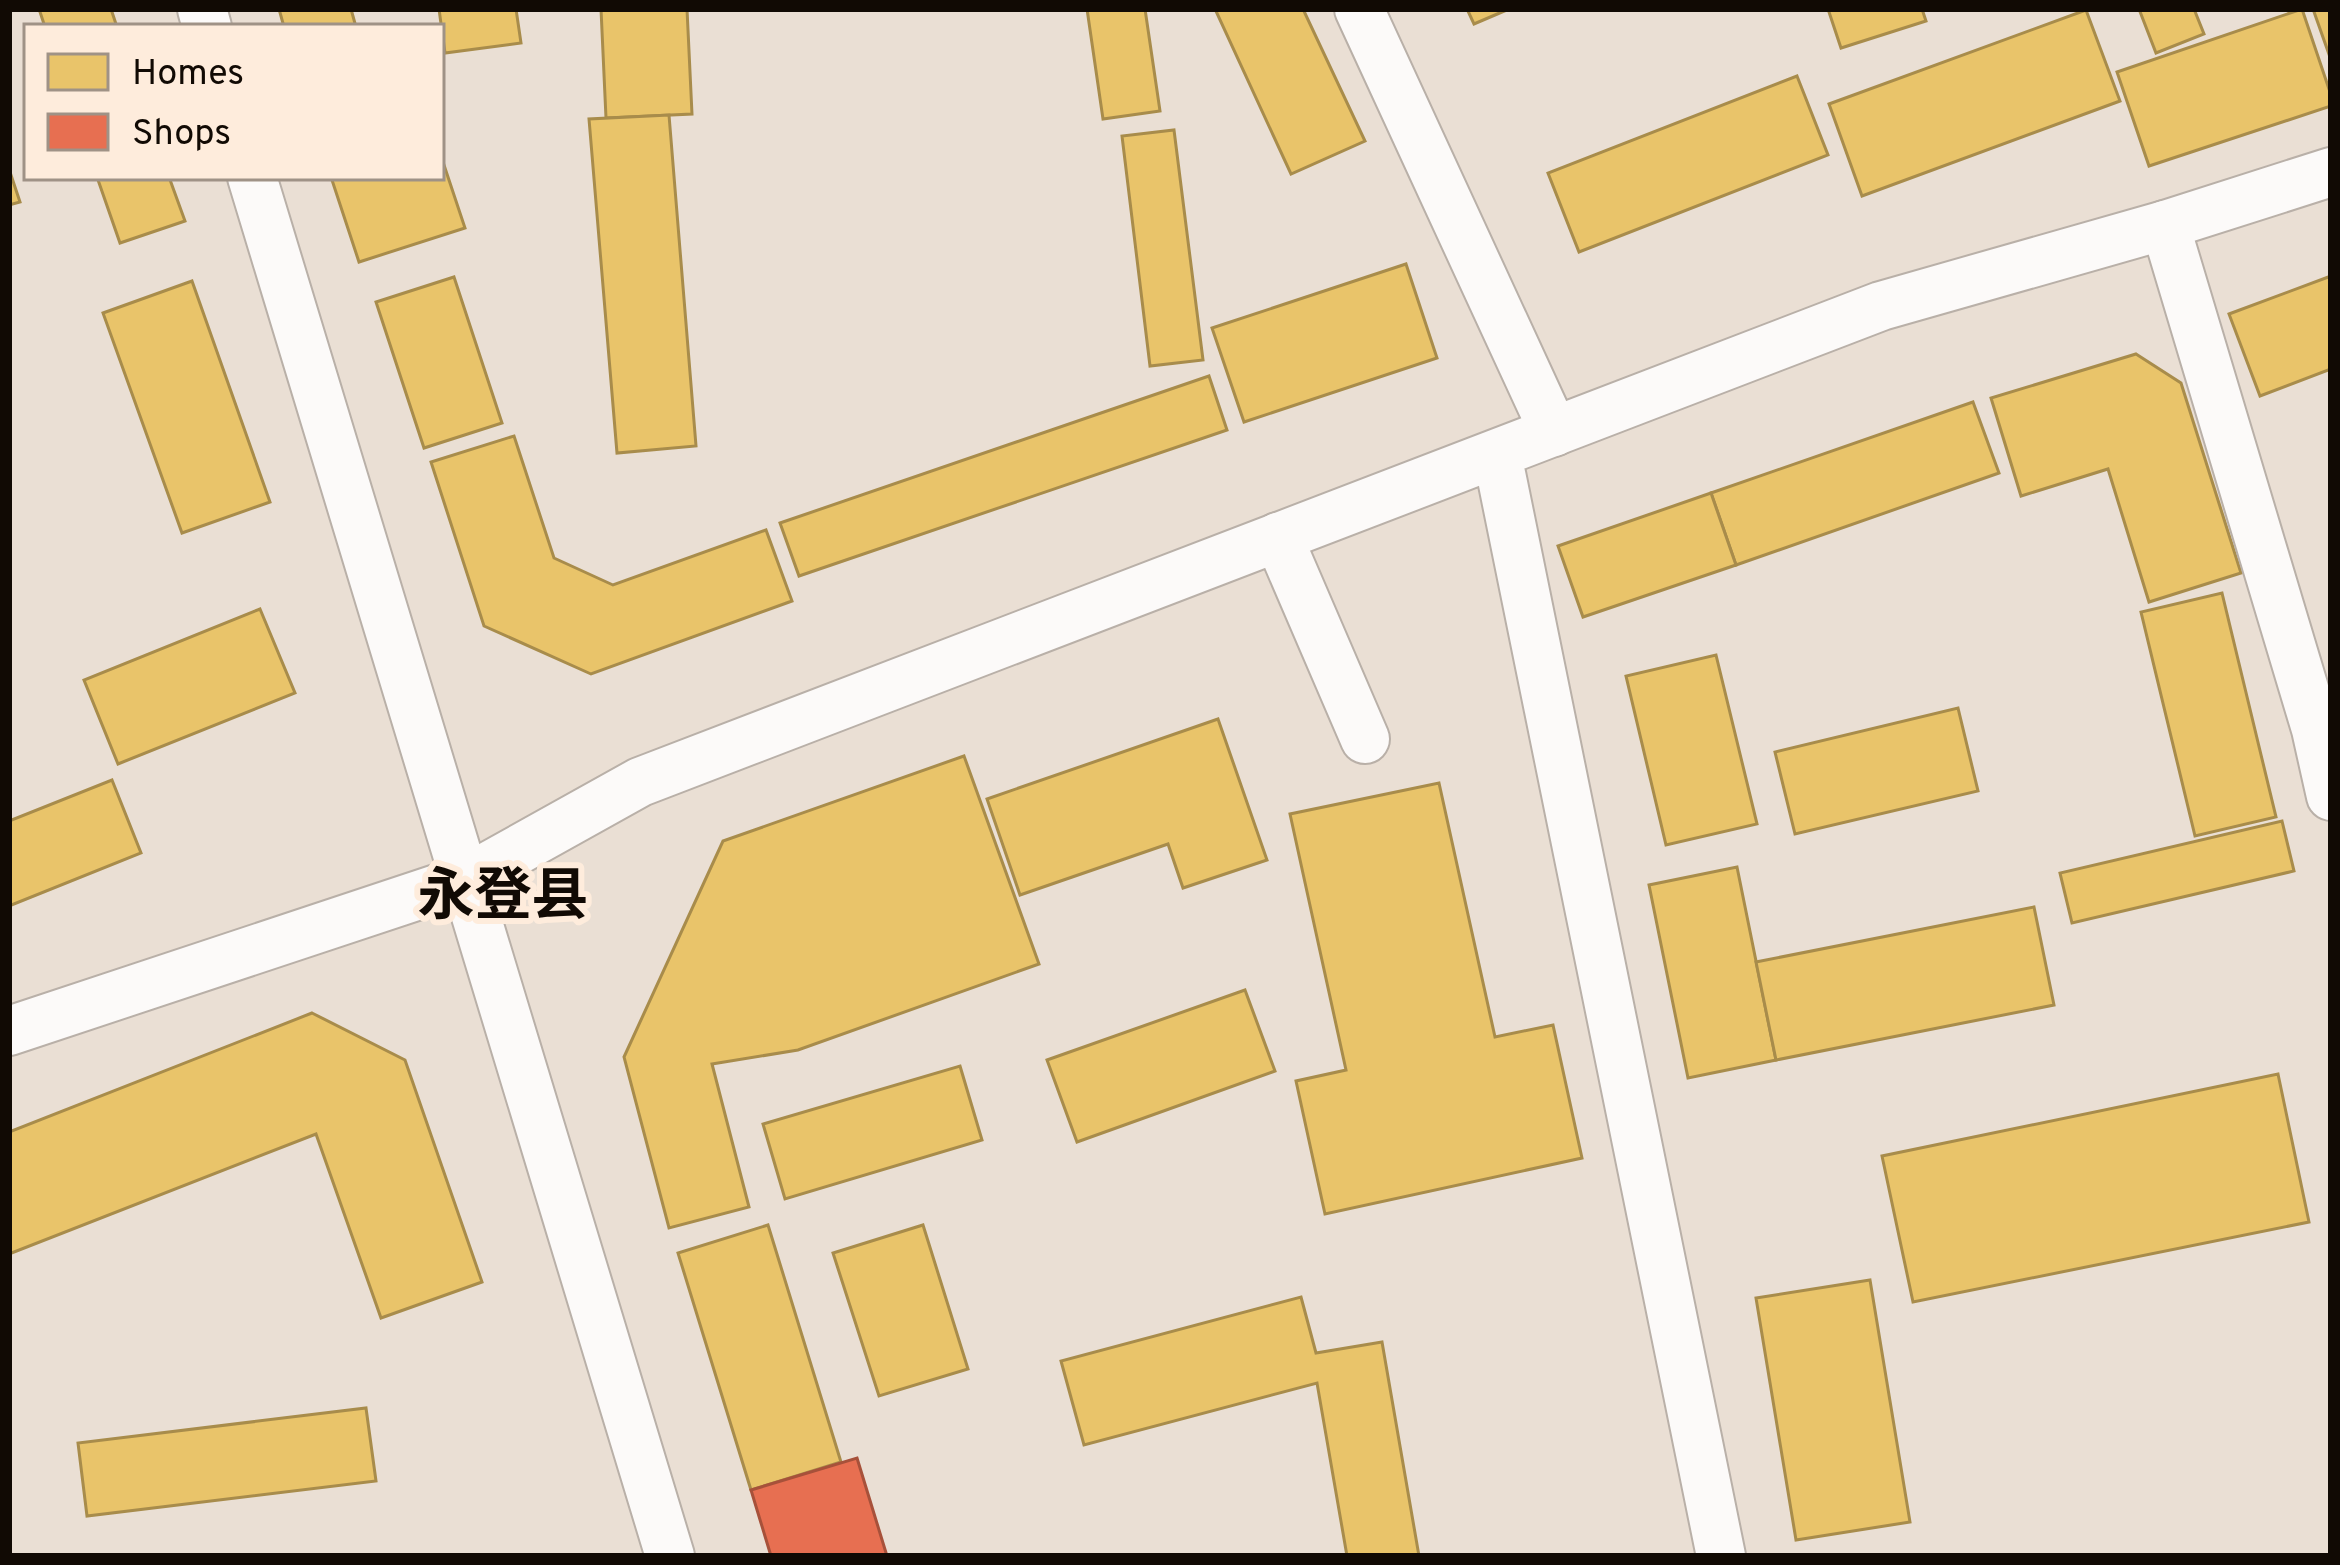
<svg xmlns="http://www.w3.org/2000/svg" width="2340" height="1565" font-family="Overpass,'Noto Sans SC',sans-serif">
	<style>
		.homes { fill: #e9c46a; stroke: #a88c4b; stroke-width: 3 }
		.shops { fill: #e76f51; stroke: #a7513a; stroke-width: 3 }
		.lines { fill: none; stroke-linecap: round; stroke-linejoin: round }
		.minor-casing { stroke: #b9b0a8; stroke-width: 52 }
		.minor { stroke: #fcfaf9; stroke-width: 48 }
		.labels { text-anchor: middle; stroke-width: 12; stroke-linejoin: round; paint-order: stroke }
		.town-label { font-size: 57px; font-weight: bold; fill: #110a04; stroke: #feecdc }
	</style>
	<rect width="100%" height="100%" fill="#eadfd4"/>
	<g class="homes">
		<path d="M39,9h72l6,18h-72z"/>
		<path d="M279,9h72l5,18h-72z"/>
		<path d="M439,9h77l5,34 -76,10z"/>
		<path d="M601,9h86l5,105 -86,4z"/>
		<path d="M1087,9h58l15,102 -57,8z"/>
		<path d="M1215,9h88l62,132 -74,33z"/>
		<path d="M1467,9h42l-35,15z"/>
		<path d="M1828,9h94l4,12 -85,27z"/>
		<path d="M2139,9h55l10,25 -48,19z"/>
		<path d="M2302,9l29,86v11l-182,60 -32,-94z"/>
		<path d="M2313,9h18v51z"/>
		<path d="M2086,10l34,91 -258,95 -33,-92z"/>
		<path d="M1797,76l31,79 -249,97 -31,-79z"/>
		<path d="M669,115l27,331 -79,7 -28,-334z"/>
		<path d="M1174,130l29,230 -53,6 -28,-230z"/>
		<path d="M441,156l24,72 -106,34 -28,-85h110z"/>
		<path d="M9,169l11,33 -11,3z"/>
		<path d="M97,177h72l16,44 -65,22z"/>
		<path d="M1406,264l31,94 -193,64 -32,-94z"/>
		<path d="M2331,276v93l-71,27 -31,-82z"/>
		<path d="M454,277l48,146 -78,25 -48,-146z"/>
		<path d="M192,281l78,221 -88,31 -79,-220z"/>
		<path d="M2136,354l45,29 60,190 -92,29 -41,-133 -87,27 -30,-98z"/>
		<path d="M1209,376l18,54 -428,146 -19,-53z"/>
		<path d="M1973,402l26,71 -263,92 -25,-72z"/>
		<path d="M514,436l40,122 59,27 153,-55 26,71 -201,73 -107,-48 -53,-164z"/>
		<path d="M1711,493l25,72 -153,52 -25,-71z"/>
		<path d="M2222,593l54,224 -81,19 -54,-224z"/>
		<path d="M260,609l35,84 -177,71 -34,-84z"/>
		<path d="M1716,655l41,169 -91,21 -40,-169z"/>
		<path d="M1958,708l20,83 -183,43 -20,-82z"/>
		<path d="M1218,719l49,141 -84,28 -15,-44 -148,51 -33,-96z"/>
		<path d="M964,756l75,208 -241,86 -86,14 37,143 -80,21 -45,-171 99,-216z"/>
		<path d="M112,780l29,73 -132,53v-85z"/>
		<path d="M1439,783l56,254 58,-12 29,133 -257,56 -29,-133 50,-11 -56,-256z"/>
		<path d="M2282,821l12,50 -222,52 -12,-50z"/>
		<path d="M1737,867l39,193 -88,18 -39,-193z"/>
		<path d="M2034,907l20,98 -278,55 -20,-98z"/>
		<path d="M1245,990l30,81 -198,71 -30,-82z"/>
		<path d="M312,1013l93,47 77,222 -101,36 -65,-184 -307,120v-122z"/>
		<path d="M960,1066l22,74 -197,59 -22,-75z"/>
		<path d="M2278,1074l31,148 -396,80 -31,-146z"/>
		<path d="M768,1225l73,237 -90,28 -73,-237z"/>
		<path d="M923,1225l45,144 -89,27 -46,-143z"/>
		<path d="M1870,1280l40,242 -114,18 -40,-242z"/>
		<path d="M1301,1297l15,56 66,-11 37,214h-72l-30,-173 -233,62 -23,-84z"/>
		<path d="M366,1408l10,73 -289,35 -9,-73z"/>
	</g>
	<path class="shops" d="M857,1458l30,98h-116l-20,-66z"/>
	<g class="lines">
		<defs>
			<g id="minor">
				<path d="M202,9l5,18"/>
				<path d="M1359,9l195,423"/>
				<path d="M252,177l418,1379"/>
				<path d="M2165,225l151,504 15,67"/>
				<path d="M1497,454l224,1102"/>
				<path d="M1278,537l87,202"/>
				<path d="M9,1031l455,-151 176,-98 1241,-476 284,-81 166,-53"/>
			</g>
		</defs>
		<use href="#minor" class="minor-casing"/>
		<use href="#minor" class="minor"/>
	</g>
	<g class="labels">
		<g class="town-label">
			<text x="503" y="914">永登县</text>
		</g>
	</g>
	<rect width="2340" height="1565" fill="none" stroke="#110a04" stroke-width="24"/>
	<rect x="24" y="24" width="420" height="156" fill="#feecdc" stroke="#9f9286" stroke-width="3"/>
	<rect x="48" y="54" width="60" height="36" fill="#e9c46a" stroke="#9f9286" stroke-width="3"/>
	<text x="132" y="84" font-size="36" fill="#110a04">Homes</text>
	<rect x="48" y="114" width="60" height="36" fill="#e76f51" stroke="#9f9286" stroke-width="3"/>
	<text x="132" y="144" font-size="36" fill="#110a04">Shops</text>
</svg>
